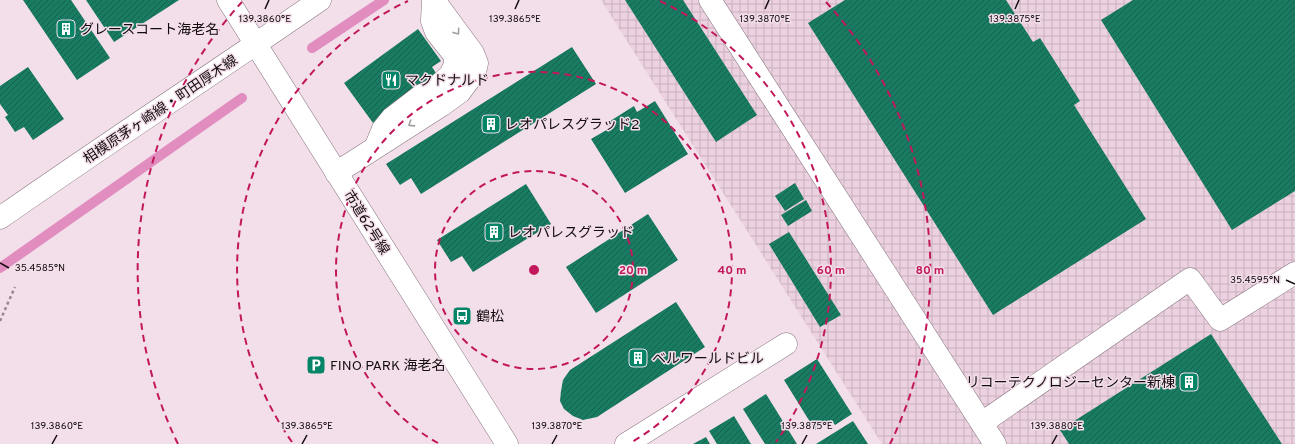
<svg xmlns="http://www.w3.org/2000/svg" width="1295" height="444" font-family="Overpass,'Noto Sans JP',sans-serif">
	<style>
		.industrial { fill: url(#industrial-grid) }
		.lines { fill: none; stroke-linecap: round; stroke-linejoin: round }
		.stream { stroke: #e18dc0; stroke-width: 10 }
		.building { fill: url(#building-hatch) }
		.minor-casing { stroke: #887680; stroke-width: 23 }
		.major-casing { stroke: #887680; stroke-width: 23 }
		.path { stroke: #96878f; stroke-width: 2.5; stroke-dasharray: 3 3; stroke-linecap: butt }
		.minor { stroke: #fff; stroke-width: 22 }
		.major { stroke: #fff; stroke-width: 22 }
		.oneway { stroke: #a19e9f }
		.ticks { fill: none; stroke: #130c10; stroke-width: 1.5 }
		.ring { fill: none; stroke: #c2185b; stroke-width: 2; stroke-dasharray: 7 5 }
		.labels { text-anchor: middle; stroke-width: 3; stroke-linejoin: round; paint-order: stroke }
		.poi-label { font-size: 14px; fill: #130c10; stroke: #f3dfea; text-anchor: start }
		.street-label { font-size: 14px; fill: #130c10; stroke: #f3dfea }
		.ticks-label { font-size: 10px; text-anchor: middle; fill: #130c10; stroke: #f3dfea; stroke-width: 3; stroke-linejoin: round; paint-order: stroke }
		.centre { fill: #c2185b; stroke: #f3dfea; stroke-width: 2 }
		.ring-label { font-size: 12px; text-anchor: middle; font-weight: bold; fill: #c2185b; stroke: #f3dfea; stroke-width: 3; stroke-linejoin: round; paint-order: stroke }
	</style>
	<defs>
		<pattern id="industrial-grid" width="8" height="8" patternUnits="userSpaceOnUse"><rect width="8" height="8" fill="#ecd1e0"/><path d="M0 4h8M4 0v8" fill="none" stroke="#cab2bf"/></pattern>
		<pattern id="building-hatch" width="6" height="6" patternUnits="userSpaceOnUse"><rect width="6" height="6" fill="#197b61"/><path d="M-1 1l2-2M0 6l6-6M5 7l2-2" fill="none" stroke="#15634f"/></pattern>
	</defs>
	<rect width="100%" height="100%" fill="#f3dfea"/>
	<path class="industrial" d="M601,0h694v444h-413z"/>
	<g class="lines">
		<g class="stream">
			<path d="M312,48l72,-48"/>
			<path d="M0,268l242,-170"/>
		</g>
	</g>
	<g class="building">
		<path d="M23,0h48l39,58 -33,22z"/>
		<path d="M86,0h93l-65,42z"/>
		<path d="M625,0h58l74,115 -41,27z"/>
		<path d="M845,0h161l27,42 7,-4 40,63 -6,4 72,114 -153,96 -185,-292z"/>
		<path d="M1133,0h162v191l-63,39 -131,-210z"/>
		<path d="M418,29l23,32 -9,6 6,9 -65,47 -29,-40z"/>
		<path d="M572,47l24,37 -175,110 -10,-16 -11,7 -14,-21z"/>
		<path d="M28,67l36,52 -31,21 -9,-13 -9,5 -10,-15 3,-2 -8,-11v-18z"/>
		<path d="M655,101l33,53 -63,39 -34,-54 19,-11 -3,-5 27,-17 3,6z"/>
		<path d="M795,183l9,16 -19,12 -10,-15z"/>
		<path d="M526,184l25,40 -78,48 -11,-16 -11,6 -14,-22z"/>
		<path d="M806,200l6,11 -24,15 -7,-11z"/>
		<path d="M648,214l30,46 -82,53 -30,-46z"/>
		<path d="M789,232l52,83 -21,12 -51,-83z"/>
		<path d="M676,302l29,45 -108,70 -14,3 -10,-4 -9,-7 -4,-8 1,-10 2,-11 7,-10z"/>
		<path d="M1211,334l71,110h-213l-9,-14z"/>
		<path d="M817,359l35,55 -17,11 -4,-5 -16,10 -31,-50z"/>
		<path d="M766,394l31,50h-32l-22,-35z"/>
		<path d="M734,416l17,28h-34l-8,-13z"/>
		<path d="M853,421l15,23h-52z"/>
		<path d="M706,437l4,7h-17z"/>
	</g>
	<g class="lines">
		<defs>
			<g id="minor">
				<path d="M228,0l279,444"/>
				<path d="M710,0l285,444"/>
				<path d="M376,146l7,-17 9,-11 30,-23 11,-5 17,-15 5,-10v-9l-19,-24 -4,-11 1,-21"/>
				<path d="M336,173l106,-68 18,-13 15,-20 2,-9 -4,-10 -39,-53"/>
				<path d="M982,423l208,-144 30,41 75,-47"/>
				<path d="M626,444l160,-100"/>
			</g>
			<path id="major" d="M0,218c106,-74 214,-145 320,-218"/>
		</defs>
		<use href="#minor" class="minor-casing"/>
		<use href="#major" class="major-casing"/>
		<path class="path" d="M0,321l15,-34"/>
		<use href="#minor" class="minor"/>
		<use href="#major" class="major"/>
	</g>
	<defs><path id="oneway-chevron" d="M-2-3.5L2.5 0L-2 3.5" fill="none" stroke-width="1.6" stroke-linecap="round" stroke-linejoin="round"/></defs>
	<g class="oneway">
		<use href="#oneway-chevron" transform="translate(457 32) rotate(54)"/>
		<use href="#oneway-chevron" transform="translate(411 124) rotate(147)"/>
	</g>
	<path class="ticks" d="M265,9l4,-9M515,9l4,-9M765,9l4,-9M1015,9l4,-9M0,263l9,5M1286,280l9,4M52,444l5,-9M302,444l5,-9M552,444l5,-9M802,444l5,-9M1052,444l5,-9"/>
	<g class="ring">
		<circle cx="534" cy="270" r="99"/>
		<path d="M438 443A198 198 0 1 1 630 443"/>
		<path d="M292 442A297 297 0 0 1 408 1M660 1A297 297 0 0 1 776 442"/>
		<path d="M178 444A396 396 0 0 1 242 2M826 2A396 396 0 0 1 890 444"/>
	</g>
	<defs>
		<symbol id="building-square" viewBox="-11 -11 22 22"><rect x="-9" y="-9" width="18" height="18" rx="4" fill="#058568" stroke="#f3dfea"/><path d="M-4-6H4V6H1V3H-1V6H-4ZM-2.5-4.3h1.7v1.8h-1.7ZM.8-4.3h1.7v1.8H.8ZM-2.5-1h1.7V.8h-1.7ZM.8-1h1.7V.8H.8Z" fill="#fff"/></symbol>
		<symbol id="restaurant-square" viewBox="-11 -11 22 22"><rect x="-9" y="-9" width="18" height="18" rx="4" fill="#058568" stroke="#f3dfea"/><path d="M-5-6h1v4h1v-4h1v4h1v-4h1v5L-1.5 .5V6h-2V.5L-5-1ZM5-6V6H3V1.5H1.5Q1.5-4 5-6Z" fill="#fff"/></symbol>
		<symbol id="bus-square" viewBox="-11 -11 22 22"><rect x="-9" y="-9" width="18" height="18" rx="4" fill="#058568" stroke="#f3dfea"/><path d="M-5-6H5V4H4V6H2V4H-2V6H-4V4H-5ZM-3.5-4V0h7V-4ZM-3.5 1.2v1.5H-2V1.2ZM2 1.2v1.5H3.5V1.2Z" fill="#fff"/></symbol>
		<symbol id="parking-square" viewBox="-11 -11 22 22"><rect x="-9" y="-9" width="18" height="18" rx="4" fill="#058568" stroke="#f3dfea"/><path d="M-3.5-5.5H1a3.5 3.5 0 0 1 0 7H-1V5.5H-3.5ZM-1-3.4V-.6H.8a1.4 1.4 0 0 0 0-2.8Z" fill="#fff"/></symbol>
	</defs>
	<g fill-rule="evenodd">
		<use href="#building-square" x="55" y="18" width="22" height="22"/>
		<use href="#restaurant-square" x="380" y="69" width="22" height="22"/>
		<use href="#building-square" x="480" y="113" width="22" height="22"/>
		<use href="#building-square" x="483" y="221" width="22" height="22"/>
		<use href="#bus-square" x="451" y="305" width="22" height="22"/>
		<use href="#building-square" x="627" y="347" width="22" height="22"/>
		<use href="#parking-square" x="305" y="354" width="22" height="22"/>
		<use href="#building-square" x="1178" y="371" width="22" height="22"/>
	</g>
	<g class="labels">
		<g class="poi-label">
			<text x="80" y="34">グレースコート海老名</text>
			<text x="405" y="85">マクドナルド</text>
			<text x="505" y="129">レオパレスグラッド2</text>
			<text x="508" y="237">レオパレスグラッド</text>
			<text x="476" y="321">鶴松</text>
			<text x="652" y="363">ベルワールドビル</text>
			<text x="330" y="370">FINO PARK 海老名</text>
			<text x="1175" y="387" text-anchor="end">リコーテクノロジーセンター新棟</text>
		</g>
		<g class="street-label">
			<text transform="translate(160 109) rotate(-34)" y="5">相模原茅ヶ崎線・町田厚木線</text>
			<text transform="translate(367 222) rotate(58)" y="5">市道62号線</text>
		</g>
	</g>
	<g class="ticks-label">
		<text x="265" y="22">139.3860°E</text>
		<text x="515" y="22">139.3865°E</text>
		<text x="765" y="22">139.3870°E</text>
		<text x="1015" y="22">139.3875°E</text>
		<text x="40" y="271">35.4585°N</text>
		<text x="1255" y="283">35.4595°N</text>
		<text x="57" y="429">139.3860°E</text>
		<text x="307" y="429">139.3865°E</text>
		<text x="557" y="429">139.3870°E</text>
		<text x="807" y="429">139.3875°E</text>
		<text x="1057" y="429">139.3880°E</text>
	</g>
	<circle cx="534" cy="270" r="6" class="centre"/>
	<g class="ring-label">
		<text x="633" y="274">20 m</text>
		<text x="732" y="274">40 m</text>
		<text x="831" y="274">60 m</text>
		<text x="930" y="274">80 m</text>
	</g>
</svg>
